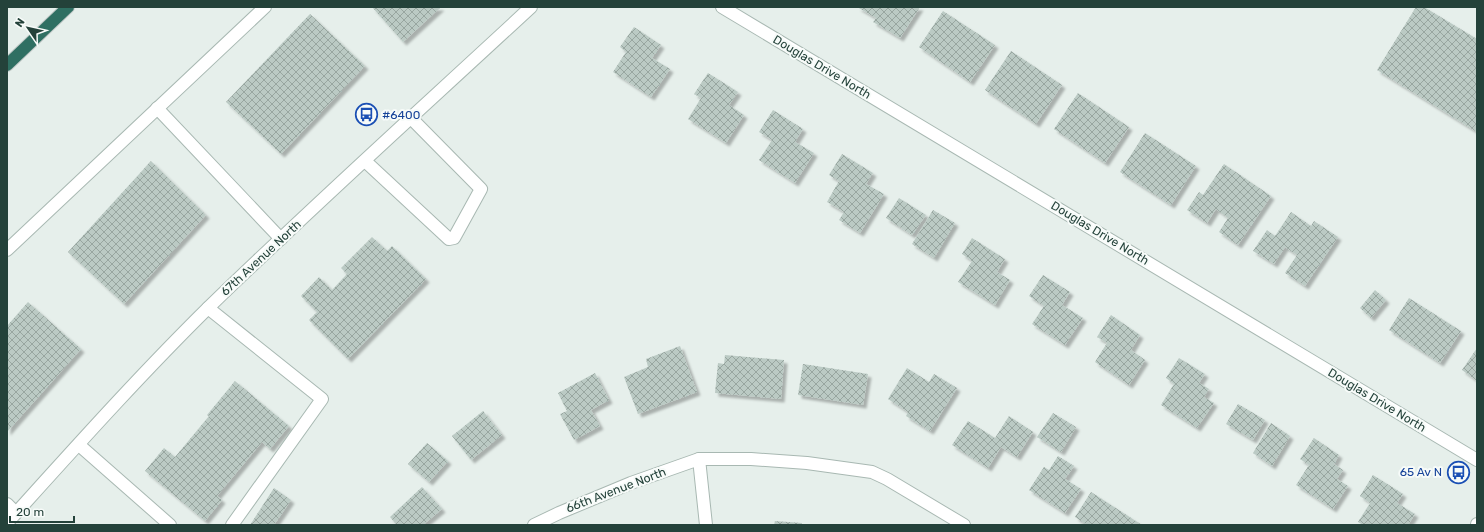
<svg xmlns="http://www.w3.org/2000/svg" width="1484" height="532" font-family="Rubik,sans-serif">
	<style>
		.building { fill: url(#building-cross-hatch); filter: url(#shadow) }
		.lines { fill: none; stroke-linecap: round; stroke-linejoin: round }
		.minor-casing { stroke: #a8b8b2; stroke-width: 14 }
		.highway-casing { stroke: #c2cac8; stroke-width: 14 }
		.minor { stroke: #fff; stroke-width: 12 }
		.highway { stroke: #2f6f62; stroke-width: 12 }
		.labels { text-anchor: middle; stroke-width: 4; stroke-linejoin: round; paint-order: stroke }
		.street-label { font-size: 12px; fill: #24423a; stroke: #f7fbf9 }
		.transit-label { font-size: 12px; fill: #164399; stroke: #f7fbf9; text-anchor: start }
	</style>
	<defs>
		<pattern id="building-cross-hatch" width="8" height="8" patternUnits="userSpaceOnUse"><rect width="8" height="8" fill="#bbcac4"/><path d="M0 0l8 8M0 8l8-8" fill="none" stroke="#98a6a0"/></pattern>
		<filter id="shadow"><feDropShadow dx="3.5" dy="3.5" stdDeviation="1" flood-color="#0004"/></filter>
	</defs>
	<rect width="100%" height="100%" fill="#e6efeb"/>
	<g class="building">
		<path d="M372,7h69l-38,35z"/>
		<path d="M857,7h63l-20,31 -27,-16 3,-4z"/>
		<path d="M1416,7h8l53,32v93l-100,-62z"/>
		<path d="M943,11l52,34 -25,37 -51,-35z"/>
		<path d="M310,14l55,52 -84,88 -55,-52z"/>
		<path d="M634,27l27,18 -9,13 18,11 -19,28 -38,-25 13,-20 -6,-5z"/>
		<path d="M1011,51l51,34 -26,39 -51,-34z"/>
		<path d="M708,73l30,19 -9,13 15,10 -18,28 -38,-24 13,-21 -7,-4z"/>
		<path d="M1078,93l51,34 -24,36 -51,-34z"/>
		<path d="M773,110l30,19 -8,13 19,11 -19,30 -36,-23 13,-20 -13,-8z"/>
		<path d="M1145,133l51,33 -25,39 -51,-33z"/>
		<path d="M842,154l31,19 -7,11 18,10 -24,39 -21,-13 5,-8 -17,-10 12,-21 -10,-6z"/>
		<path d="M151,161l55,54 -82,89 -56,-52z"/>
		<path d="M1224,164l47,32 -33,49 -19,-13 9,-14 -12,-9 -9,14 -20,-13 12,-18 4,3z"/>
		<path d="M899,198l27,17 -14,20 -26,-17z"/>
		<path d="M933,210l22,13 -21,35 -22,-14z"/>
		<path d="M1291,212l20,14 3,-5 24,16 -33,49 -20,-13 12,-18 -12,-8 -11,17 -21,-13 14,-21 8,6z"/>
		<path d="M372,237l15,14 5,-5 34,33 -78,80 -39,-39 8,-8 -16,-16 18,-19 13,13 15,-16 -6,-6z"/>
		<path d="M972,238l33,21 -8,13 13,8 -15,25 -37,-23 14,-21 -10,-7z"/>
		<path d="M1043,275l27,17 -8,13 21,13 -18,27 -33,-21 12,-18 -15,-10z"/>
		<path d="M1375,290l11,10 -15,18 -11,-10z"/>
		<path d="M1409,298l52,33 -21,32 -51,-33z"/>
		<path d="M28,302l53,47 -74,83v-106z"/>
		<path d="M1111,315l29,20 -9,15 14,10 -16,25 -34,-23 12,-19 -10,-6z"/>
		<path d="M680,346l17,46 -59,22 -14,-37 24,-10 -2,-8z"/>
		<path d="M1477,348v33l-15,-11z"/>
		<path d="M725,355l59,5 -3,39 -66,-6 3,-30 6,1z"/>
		<path d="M1179,358l26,16 -6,9 10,6 -5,8 10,6 -17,25 -36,-23 13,-21 -8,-6z"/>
		<path d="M803,364l65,10 -5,31 -65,-10z"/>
		<path d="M907,368l22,14 5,-8 23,14 -27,43 -24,-15 2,-4 -20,-13z"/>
		<path d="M595,373l14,27 -18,10 9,16 -26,14 -14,-26 7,-3 -9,-18z"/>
		<path d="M235,381l54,45 -19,23 -8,-7 -45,54 5,4 -17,21 -60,-50 19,-23 11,9 34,-41 -2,-1z"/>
		<path d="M1238,404l27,16 -12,20 -27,-16z"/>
		<path d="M483,411l19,24 -31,25 -19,-24z"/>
		<path d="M1053,413l23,14 -15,25 -24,-15z"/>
		<path d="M1009,416l24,16 -16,25 -16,-10 -13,21 -36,-23 16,-24 27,17z"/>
		<path d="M1271,423l19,13 -18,30 -19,-13z"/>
		<path d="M1314,438l25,17 -5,9 9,6 -6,9 11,7 -15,23 -37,-24 13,-20 -9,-6z"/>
		<path d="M427,443l21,18 -19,21 -21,-18z"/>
		<path d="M1058,456l16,10 -9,13 16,10 -16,24 -36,-23 15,-23 5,3z"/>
		<path d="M1373,475l30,19 -6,9 18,11 -7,11h-45l-5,-3 12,-19 -10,-7z"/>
		<path d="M422,487l20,22 -19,16h-26l-7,-8z"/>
		<path d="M274,488l17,12 -17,25h-24z"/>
		<path d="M1091,492l51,33h-55l-12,-8z"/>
		<path d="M775,521l27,2v2h-28z"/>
	</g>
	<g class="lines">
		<defs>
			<g id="minor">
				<path d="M722,7l755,453"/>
				<path d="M157,108l124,131"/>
				<path d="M365,161l84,78 5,-1 27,-49 -70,-71"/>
				<path d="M7,250l258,-243"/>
				<path d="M208,308l114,91 -90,126"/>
				<path d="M79,445l91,80"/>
				<path d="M699,459l7,66"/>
				<path d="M7,504l9,9"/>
				<path d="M7,523c66,-73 132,-147 202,-216 105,-102 214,-200 322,-300"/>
				<path d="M534,525l25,-12 72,-30 68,-24h52l56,4 65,9 15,7 77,46"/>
				<path d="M1477,525v-1"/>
			</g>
			<path id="highway" d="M7,65l61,-58"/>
		</defs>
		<use href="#minor" class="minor-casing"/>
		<use href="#highway" class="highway-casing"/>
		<use href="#minor" class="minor"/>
		<use href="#highway" class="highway"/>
	</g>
	<defs>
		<symbol id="bus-ring" viewBox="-11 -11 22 22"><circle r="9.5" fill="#f7fbf9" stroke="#1a4fb4" stroke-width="1.5"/><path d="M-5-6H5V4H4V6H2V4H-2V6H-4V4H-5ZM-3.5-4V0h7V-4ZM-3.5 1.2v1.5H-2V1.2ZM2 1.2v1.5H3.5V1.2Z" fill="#1a4fb4"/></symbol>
	</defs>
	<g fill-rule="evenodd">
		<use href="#bus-ring" x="354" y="102" width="25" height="25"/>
		<use href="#bus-ring" x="1446" y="460" width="25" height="25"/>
	</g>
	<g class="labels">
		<g class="street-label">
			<text transform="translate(822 67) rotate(31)" y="4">Douglas Drive North</text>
			<text transform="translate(1100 233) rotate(31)" y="4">Douglas Drive North</text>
			<text transform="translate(261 258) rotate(-43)" y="4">67th Avenue North</text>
			<text transform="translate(1377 400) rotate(31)" y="4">Douglas Drive North</text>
			<text transform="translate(616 490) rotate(-21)" y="4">66th Avenue North</text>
		</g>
		<g class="transit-label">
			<text x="382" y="119">#6400</text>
			<text x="1442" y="476" text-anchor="end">65 Av N</text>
		</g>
	</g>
	<rect width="1484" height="532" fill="none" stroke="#24423a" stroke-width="16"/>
	<g transform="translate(28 28) rotate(304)" stroke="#f7fbf9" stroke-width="3" paint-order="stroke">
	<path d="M0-3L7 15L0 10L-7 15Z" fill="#24423a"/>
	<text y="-6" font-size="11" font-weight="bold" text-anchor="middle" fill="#24423a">N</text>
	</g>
	<path d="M10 516v6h64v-6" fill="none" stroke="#24423a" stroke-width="2"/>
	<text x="16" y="516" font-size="12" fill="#24423a" stroke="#f7fbf9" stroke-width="3" paint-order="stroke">20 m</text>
</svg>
